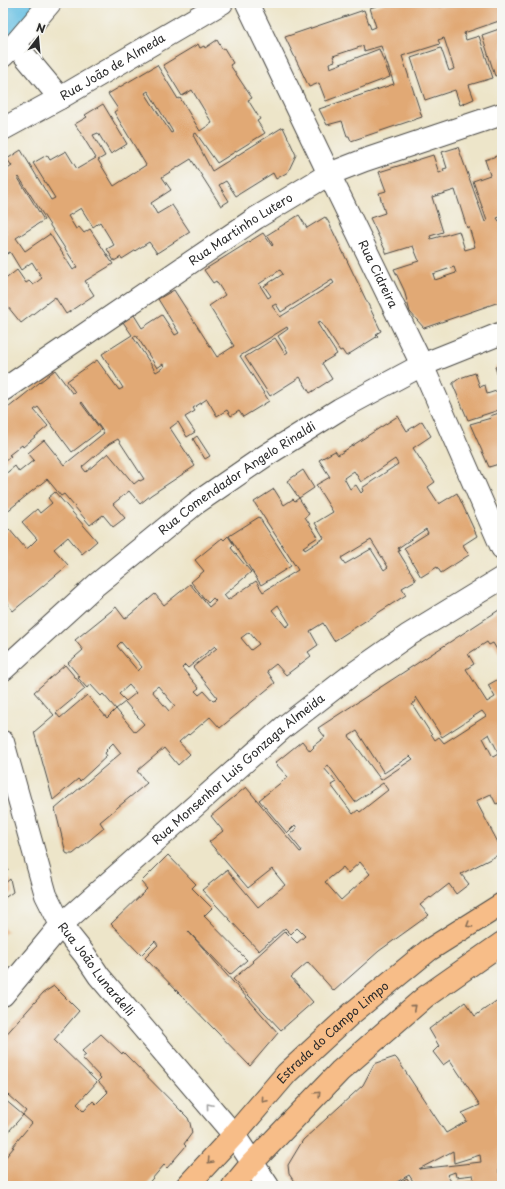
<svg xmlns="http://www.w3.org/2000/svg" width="505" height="1189" font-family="'Playpen Sans',sans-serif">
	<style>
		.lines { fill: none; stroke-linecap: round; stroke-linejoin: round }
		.river { stroke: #65bfe3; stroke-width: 53 }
		.building { fill: #e1a974; fill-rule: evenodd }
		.minor-casing { stroke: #484743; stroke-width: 24 }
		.tertiary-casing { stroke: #484743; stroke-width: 24 }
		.primary-casing { stroke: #484743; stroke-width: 24 }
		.minor { stroke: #fff; stroke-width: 22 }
		.tertiary { stroke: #fff; stroke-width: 22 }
		.primary { stroke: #f7bd88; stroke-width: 22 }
		.oneway { stroke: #876d55 }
		.oneway2 { stroke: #a0a0a0 }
		.labels { text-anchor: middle; stroke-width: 3; stroke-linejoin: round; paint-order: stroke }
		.street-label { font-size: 12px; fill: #2b2b2b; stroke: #f6f6f2 }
	</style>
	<rect width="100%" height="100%" fill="#f6f6f2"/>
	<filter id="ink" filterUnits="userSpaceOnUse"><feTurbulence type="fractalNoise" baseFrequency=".025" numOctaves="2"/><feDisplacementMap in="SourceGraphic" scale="8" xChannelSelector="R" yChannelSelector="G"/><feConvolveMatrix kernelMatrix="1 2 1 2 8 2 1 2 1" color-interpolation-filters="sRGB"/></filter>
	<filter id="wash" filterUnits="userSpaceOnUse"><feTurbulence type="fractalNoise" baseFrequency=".012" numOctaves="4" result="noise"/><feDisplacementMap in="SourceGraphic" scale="16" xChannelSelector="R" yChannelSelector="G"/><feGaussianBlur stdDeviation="0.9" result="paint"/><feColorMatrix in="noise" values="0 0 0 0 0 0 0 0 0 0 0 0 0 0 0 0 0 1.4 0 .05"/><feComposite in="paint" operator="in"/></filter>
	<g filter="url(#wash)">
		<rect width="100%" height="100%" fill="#ede5c9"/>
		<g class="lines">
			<path class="river" d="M3,11l8,-8"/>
		</g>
		<g id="blocks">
			<g class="building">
				<path d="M385,3h54l1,4 11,-4h51v17l-38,13 2,7 13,-4 14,42 -24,7 5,14 -14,6 -5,-15 -30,10 -14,-42 30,-10 8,23 5,-2 -10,-31 -6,2 2,4 -38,12 20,61 -71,24 -2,-5h-2l-5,-15 -15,4 -8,-16 75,-25 -13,-38 -17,5 -1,-5 -30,10 2,5 -6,2 1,5 49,-19 11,28 -64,24 -7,-18 -10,4 -24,-50 79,-27 7,19 5,-2 -6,-19z"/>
				<path d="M502,28v46l-7,2 -13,-41z"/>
				<path d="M217,40l5,9 2,-1 9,15 -3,2 22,33 -4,2 12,19 -3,2 8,12 -48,30 -21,-30 -3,2 19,36 71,-44 13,28 -8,17 -12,7 -3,-6 -37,23 -10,-15 -7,4 10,16 -8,5 -30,-47 -29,18 9,13 -20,13 6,11 15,-9 18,27 -33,21 -8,-11 -27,17 -1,-2 -7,4 -7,-12 7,-4 -14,-23 -7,5 -12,-19 -13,8 8,13 3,-2 5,6 6,-4 23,35 -28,17 9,14 -28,19 -11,-17 -34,26 -17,-21 -1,1v-22l14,-11 9,13 3,-2 4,4 9,-7 -10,-16 -11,8 -11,-18 -7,4v-21l4,-3 -4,-7v-53l9,-6 -5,-7 14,-9 30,50 4,-2 -22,-35 14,-8 3,5 16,-9 11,18 19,-11 -21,-34 12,-7 -2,-2 18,-11 24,40 -16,10 -13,-21 -5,2 12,21 -7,4 16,26 32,-21 -32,-53 4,-3 -10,-15 49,-29 21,34 2,-1 20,33 12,-8 -20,-33 -10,6 -19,-31 35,-21 2,4 4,-2 1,2zM148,91l25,41 -2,1 -26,-40zM19,177l32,50 26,40 -4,3 -23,-36 -25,17 -9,-13 28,-18 -26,-42z"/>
				<path d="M458,147l27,75 2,-1 -14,-40 17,-6 -5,-15 17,-6v62l-5,2 2,3h1l2,5v75l-78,27 -14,-16 -6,-22 -10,-21 25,-8 -6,-15 -26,8 -17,-36 15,-5 -6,-20 7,-2 -7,-19 54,-17 6,18 5,-2 -1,-2 4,-1 -5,-16zM455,190l12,38 2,-1 6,20 -10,3 -6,-19 -28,8 -1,-3 13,-4 -11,-35zM454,267l2,6 -21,7 -2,-6z"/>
				<path d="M299,215l8,13 18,-11 3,4 53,110 -5,3 2,2 -32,20 -4,-6 -2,1 -20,-30 -3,2 20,31 -15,9 10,16 -22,14 -10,-16 -30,19 -25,-39 30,-19 10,16 3,-2 -10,-16 10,-7 -1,-2 -47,29 29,45 -26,16 -4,-6 -8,5 -4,-6 -10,6 -10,-17 -14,9 2,3 -10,6 10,15 -8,5 -9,-15 -8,6 25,38 -44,29 -11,9 -11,-13 -16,13 12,14 -12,9 -10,-12 -13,10 -26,-31 -3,2 -14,-17 -42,34 -2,-3v-34l12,-10 4,6 15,-12 -6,-7 16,-13 20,25 40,-32 -22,-31 -1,1 20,27 -29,22 -34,-45 -4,3 14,16 -25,21 -1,-2 -13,10 2,1 -8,7v-51l52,-42 17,23 3,-1 -8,-11 30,-21 22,30 4,-2 -21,-34 30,-19 -9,-13 11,-7 8,13 20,-13 13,20 4,-2 -21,-34 16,-9 43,67 17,-11 -25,-40 16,-11 -9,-14 -3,2 -9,-13 59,-37 9,13 1,-1 -6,-10zM280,270l3,4 -19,12 7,10 -3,2 -9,-14zM332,280l2,3 -54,34 -8,-11 4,-2 5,8zM136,335l21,33 6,-4 1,3 -8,5 -23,-35zM118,439l26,40 -4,2 -1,-1 -5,4 -26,-31 -22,19 -4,-5 27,-23z"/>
				<path d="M502,365v23l-7,-21z"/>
				<path d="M475,373l5,14 5,-2 2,9 15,-5v20l-34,11 -15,-35v-2l7,-5z"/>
				<path d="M502,412v51l-13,4 -19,-43 21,-6 -1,-2z"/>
				<path d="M398,416l9,15 15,-10 9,15 -18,12 22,34 -7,5 11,17 18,-11 20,43 -14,9 6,10 -28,18 -4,-6 -16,10 -17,-29 24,-15 -2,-4 -28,19 2,3h-2l18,29 -14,8 4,7 -72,46 -11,-18 -13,8 8,14 -10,7 3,4 -25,19 -10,-11 -9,7 8,12 -55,45 -10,-11 -21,18 -1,-1 -9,8 11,12 -12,11 -14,-17 -27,23 10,12 -47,39 4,6 -31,26h-5l-2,-1 -11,-44 66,-56 -8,-10 -7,7 1,1 -2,2 2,3 -27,25 -2,-2 -25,21 -19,-68 20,-17 -20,-23 31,-27 20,24 -29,24 4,5 27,-23 20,23 9,-9 19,23 9,-8 -19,-22 -9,7 -13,-15 -2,2 -11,-12 -3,4 -9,-10 2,-1 -12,-14 15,-13 -8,-10 41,-33 9,12 30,-25 9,11 26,-21 19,23 7,-6 -3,-3 -5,5 -17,-21 13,-11 -9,-11 27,-22 2,2 4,-4 6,9 -3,3 20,24 -27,23 4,5 28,-19 7,11 35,-22 -44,-68 20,-13 10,16 9,-6 2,2 4,-3 -12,-17 16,-11 11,18 -15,10 10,16 -4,3 13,20 -15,10 2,3 19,-12 -9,-15 18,-11 -17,-27 14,-8 -11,-17 16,-9 3,4zM395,459l3,5 -36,24 1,3 -2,2 -5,-8 -6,4 -6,-11 10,-7 7,11zM371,540l17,27 -4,3 -13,-21 -26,15 -4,-6zM278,605l12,19 -4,3 -14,-17zM249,632l10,12 -8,6 -10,-12zM121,642l21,25 -4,4 -21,-25zM215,646l2,2 -24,19 24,30 -2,2 1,1 -3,1 -9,-10 -5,4 -4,-4 4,-3 -17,-20 3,-3 3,3zM129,685l7,8 -10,8 -7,-7zM158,686l17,20 -6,5 -17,-20z"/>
				<path d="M197,436l13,20 -5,3 -12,-20z"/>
				<path d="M55,492l42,49 -15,13 -14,-17 -14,12 14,16 -55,46 -10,-13v-64l6,-5 17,20 3,-2 8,-8 -15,-17 15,-13 3,4 12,-10 -4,-5z"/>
				<path d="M259,517l32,49 -30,19 -32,-49z"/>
				<path d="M502,608v50l-9,-15 -4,2 -2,-3 -19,12 6,10 -8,5 21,33 8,-5 -7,-12 14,-8v80l-2,-4 -1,1 -10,-20 -6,4 10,19 5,-3 4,7v11h-1l1,38 -4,-7 -2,1 -5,-10 -15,7 26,49 -4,2 2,2 -39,20 8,10 -13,10 -7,-10 -18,14 -1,-1 -10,8 9,10 -50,36 -45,40 -26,-29 -17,15 22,25 -32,28 -48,-51 20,-17 -1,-1 33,-30 12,12 8,-7 -8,-8 -6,6 -6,-6 -26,23 -57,-61 25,-20 31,37 27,-22 -13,-16 -24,19 -39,-46 14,-11 -12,-15 35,-29 54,65 2,-1 -13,-16 8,-7 -2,-3 -8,8 -28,-33 29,-23 -13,-14 27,-22 8,10 4,-4 -1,-1 12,-9 -7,-9zM416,697l26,40 40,-26 4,5 -42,27 -5,-6 -4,3 -23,-36 4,-3 -1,-3zM357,731l27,42 26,-17 3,3 -32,21 -32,-44zM328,765l27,37 28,-19 5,7 -28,22 -2,-2 -5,4 -22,-29 5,-3 -12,-14zM360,862l10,12 -29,26 -16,-18 18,-15 5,6z"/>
				<path d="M3,853l5,17 -5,4z"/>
				<path d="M168,855l28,29 -4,4 20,20 -8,8 43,44 -17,15 -42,-44 90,102 -28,33 -105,-108 13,-13 -3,-4 -14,14 -30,-31 36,-35 -6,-7z"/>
				<path d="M10,879l3,13 -10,7v-14z"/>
				<path d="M3,927l4,4 -4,4z"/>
				<path d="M54,986l25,25 -25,29 43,42 -20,22 7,7 9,-10 3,3 12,-12 -10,-11 3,-3 -19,-20 4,-3 -4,-4 19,-17 21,20 1,-2 65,66 2,5 2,10 -8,11 2,2 -19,22 -3,-3 -18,21h-143v-30l2,2 9,-11h-2l20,-24 -9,-8 3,-4 -18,-16 -4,4 19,16 -20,23v-100l40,-45z"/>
				<path d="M502,997v162l-3,1v13h3v13h-44v-5l16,-1 -1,-5 -17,2 -1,-5 -8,3 7,11h-38l-7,-11 -19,11h-93l-8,-12 -1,-9 15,-25 60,-55 11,-21 21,-7 2,2 49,74 21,-12 -5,-8 18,-8 -30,-45 -7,5 -10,-13 6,-6 -10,-17 36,-27 10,14zM453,1151l1,12 26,-8 1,7 -62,7z"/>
				<path d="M407,1178l5,8h-18z"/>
			</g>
		</g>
	</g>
	<g filter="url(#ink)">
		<use href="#blocks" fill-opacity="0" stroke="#484743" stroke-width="1"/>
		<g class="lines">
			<defs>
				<g id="minor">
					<path id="s1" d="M247,3l82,171 93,191 80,183"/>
					<path d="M15,44l45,54"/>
					<path d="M3,56l12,-12 35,-41"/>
					<path id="s2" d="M3,129l57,-31 162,-95"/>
					<path id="s3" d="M3,390l253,-172 73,-44 36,-14 137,-46"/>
					<path id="s4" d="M3,670l93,-85 99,-81 70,-48 75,-47 82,-44 80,-32"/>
					<path id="s5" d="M3,742l43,153 15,30 24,30 14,21 135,159"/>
					<path id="s6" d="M3,995l58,-70 223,-198 66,-51 57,-40 95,-58"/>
				</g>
				<path id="tertiary" d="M234,1135l34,51"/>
				<g id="primary">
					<path id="s7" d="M187,1186l47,-51 53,-62 64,-59 78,-64 73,-46"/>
					<path d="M233,1186l19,-23 88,-92 85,-74 77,-54"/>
				</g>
			</defs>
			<use href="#minor" class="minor-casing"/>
			<use href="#tertiary" class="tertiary-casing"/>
			<use href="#primary" class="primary-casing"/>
			<use href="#minor" class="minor"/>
			<use href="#tertiary" class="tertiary"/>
			<use href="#primary" class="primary"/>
		</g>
		<defs><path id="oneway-chevron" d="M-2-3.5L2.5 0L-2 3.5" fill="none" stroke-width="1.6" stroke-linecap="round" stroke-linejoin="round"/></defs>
		<g class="oneway">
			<use href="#oneway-chevron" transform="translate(469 925) rotate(148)"/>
			<use href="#oneway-chevron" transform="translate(414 1007) rotate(-41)"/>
			<use href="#oneway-chevron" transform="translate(318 1094) rotate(-46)"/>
			<use href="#oneway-chevron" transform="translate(264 1100) rotate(130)"/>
			<use href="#oneway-chevron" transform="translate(210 1161) rotate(133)"/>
		</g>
		<use class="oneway2" href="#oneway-chevron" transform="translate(209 1106) rotate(-130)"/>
	</g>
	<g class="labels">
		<g class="street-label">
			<text dy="4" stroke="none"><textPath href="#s2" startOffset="126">Rua João de Almeda</textPath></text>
			<text dy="4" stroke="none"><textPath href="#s3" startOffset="287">Rua Martinho Lutero</textPath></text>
			<text dy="4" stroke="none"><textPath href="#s1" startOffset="301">Rua Cidreira</textPath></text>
			<text dy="4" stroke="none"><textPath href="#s4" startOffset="303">Rua Comendador Angelo Rinaldi</textPath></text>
			<text dy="4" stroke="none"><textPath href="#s6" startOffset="327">Rua Monsenhor Luis Gonzaga Almeida</textPath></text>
			<text dy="4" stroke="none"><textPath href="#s5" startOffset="249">Rua João Lunardelli</textPath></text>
			<text dy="4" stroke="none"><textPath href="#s7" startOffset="212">Estrada do Campo Limpo</textPath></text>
		</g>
	</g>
	<rect width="505" height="1189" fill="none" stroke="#f6f6f2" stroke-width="16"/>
	<g transform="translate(38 38) rotate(16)" stroke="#f6f6f2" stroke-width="3" paint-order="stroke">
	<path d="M0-3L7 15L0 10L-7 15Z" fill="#2b2b2b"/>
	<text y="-6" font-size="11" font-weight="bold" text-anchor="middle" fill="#2b2b2b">N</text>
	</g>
</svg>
